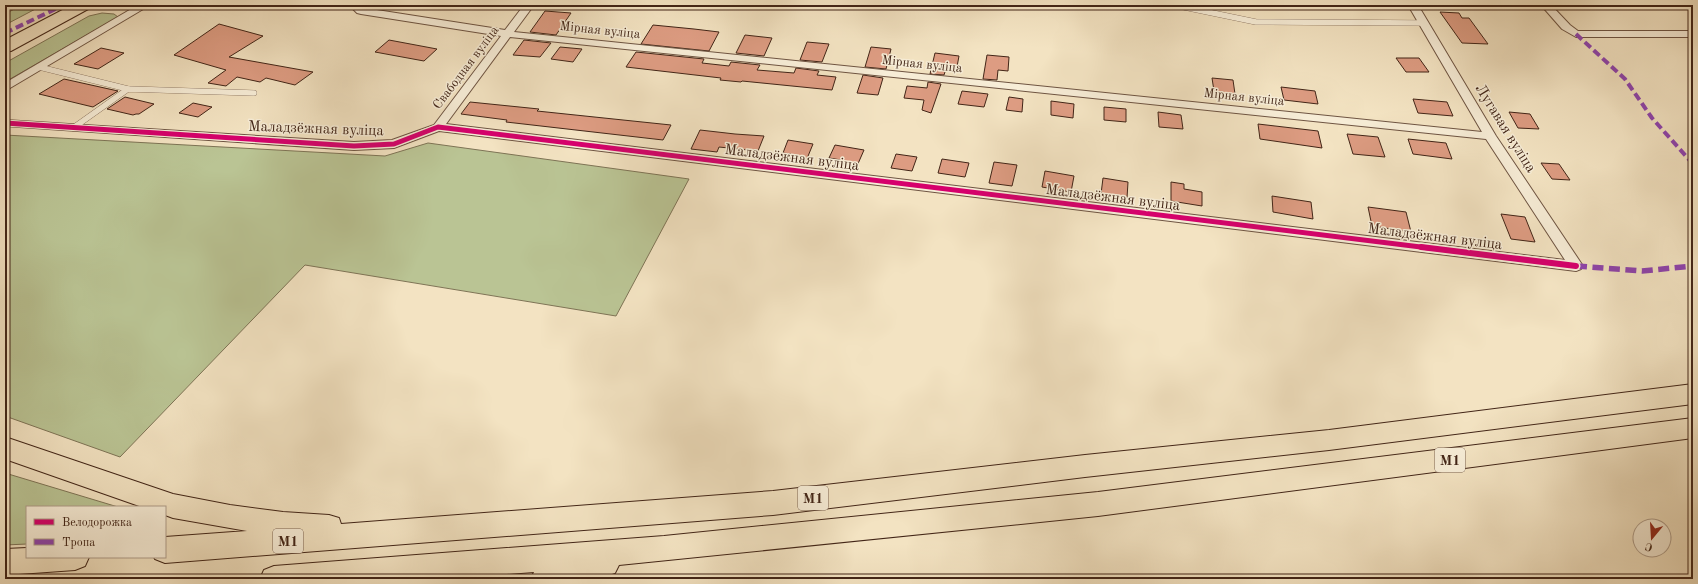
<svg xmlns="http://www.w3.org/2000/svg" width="1698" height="584" font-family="'Old Standard TT',serif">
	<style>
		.green { fill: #bac494; stroke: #7e7456 }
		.building { fill: #dd9c82; stroke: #422517 }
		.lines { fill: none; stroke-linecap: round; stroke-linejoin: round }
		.service-casing { stroke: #6e5442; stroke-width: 6 }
		.minor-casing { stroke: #6e5442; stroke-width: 2 }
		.primary-casing { stroke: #422517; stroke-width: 2 }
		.motorway-casing { stroke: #422517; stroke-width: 2 }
		.service { stroke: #f7edd7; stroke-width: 5.5 }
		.minor { fill: #f7edd7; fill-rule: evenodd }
		.primary { fill: #f3e3c2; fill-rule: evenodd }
		.motorway { fill: #f3e3c2; fill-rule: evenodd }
		.quiet-far1 { stroke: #8e44ad; stroke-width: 4; stroke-dasharray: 8 4; stroke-linecap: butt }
		.quiet { stroke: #8e44ad; stroke-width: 5.5; stroke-dasharray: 11 5.5; stroke-linecap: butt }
		.cycleway-far1-casing { stroke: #f7edd7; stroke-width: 7 }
		.cycleway-casing { stroke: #f7edd7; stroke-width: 9 }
		.cycleway-far1 { stroke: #d6006c; stroke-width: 5 }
		.cycleway { stroke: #d6006c; stroke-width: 6 }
		.labels { text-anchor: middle; stroke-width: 3; stroke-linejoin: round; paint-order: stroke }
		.far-street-label { font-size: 13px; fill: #422517; stroke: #f7edd7 }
		.shield { fill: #f7edd7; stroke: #786151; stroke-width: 1 }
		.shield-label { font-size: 14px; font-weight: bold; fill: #422517 }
		.street-label { font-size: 15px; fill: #422517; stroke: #f7edd7 }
	</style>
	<rect width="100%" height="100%" fill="#f3e3c2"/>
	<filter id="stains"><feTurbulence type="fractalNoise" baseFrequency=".005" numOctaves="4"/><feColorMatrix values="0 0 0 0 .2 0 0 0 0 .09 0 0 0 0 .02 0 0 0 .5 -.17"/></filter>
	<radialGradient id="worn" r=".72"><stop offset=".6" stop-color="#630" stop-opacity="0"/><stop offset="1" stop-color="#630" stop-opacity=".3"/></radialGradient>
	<g class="green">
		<path d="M22,5h21l-38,20v-11z"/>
		<path d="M102,13l12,1 4,3 -113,65v-19l84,-47z"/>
		<path d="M5,135l380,21 43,-13 261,36 -73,137 -311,-51 -185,192 -115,-41z"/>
		<path d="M5,473l113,34h-91v37l-22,1z"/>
	</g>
	<g class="building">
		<path d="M545,11l26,2 -15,22 -26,-3z"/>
		<path d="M1440,12l19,1 3,5h7l19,26 -26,-1z"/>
		<path d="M219,24l44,12 -34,21 84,15 -18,13 -29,-7 -6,4 -23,-5 -11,9 -18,-3 18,-13 -52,-15z"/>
		<path d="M653,25l41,4 25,3 -10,19 -68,-7z"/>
		<path d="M745,35l27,3 -8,18 -28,-3z"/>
		<path d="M389,40l48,9 -13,12 -49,-9z"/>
		<path d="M524,40l27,3 -11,14 -27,-2z"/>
		<path d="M807,42l22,2 -7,18 -22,-2z"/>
		<path d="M560,47l22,2 -9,13 -22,-3z"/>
		<path d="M871,47l20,2 -5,20 -21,-2z"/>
		<path d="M101,48l23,5 -26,16 -24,-5z"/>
		<path d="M636,52l68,7 -2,4 27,3 2,-4 29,3 -3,5 37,3 2,-5 23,3 -2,4 19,2 -4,13 -90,-9 -1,1 -21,-2 1,-2 -95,-11z"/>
		<path d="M935,53l24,3 -3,16 -10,-3 -2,6 -14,-1z"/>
		<path d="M987,55l22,2 -1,14 -10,-1 -1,10 -14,-1z"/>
		<path d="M1396,58h23l10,14h-23z"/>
		<path d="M863,75l20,3 -5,17 -21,-2z"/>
		<path d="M1212,78l21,2 2,14 -21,-3z"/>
		<path d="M64,79l54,12 -25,16 -54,-13z"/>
		<path d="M928,82l13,2 -10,29 -9,-3 2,-10 -20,-2 3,-12 20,2z"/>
		<path d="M1281,87l34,4 3,13 -34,-4z"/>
		<path d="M962,91l26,3 -4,13 -26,-3z"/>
		<path d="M125,97l29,7 -15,10h-3l-3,1 -26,-6z"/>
		<path d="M1009,97l14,2 -1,13 -16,-2z"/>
		<path d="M1413,99l34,3 6,14 -35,-3z"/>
		<path d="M1051,101l23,3 -1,14 -22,-3z"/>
		<path d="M470,102l69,7 -2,2 134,14 -8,15 -157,-18 1,-2 -46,-6z"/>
		<path d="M193,103l19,4 -14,10 -19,-4z"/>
		<path d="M1104,107l22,2v13l-22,-2z"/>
		<path d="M1158,112l23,3 2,14 -24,-2z"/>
		<path d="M1509,112l21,2 9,15 -21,-1z"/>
		<path d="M1258,124l60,7 4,17 -62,-9z"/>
		<path d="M700,130l35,4 29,2 -6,15 -39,-4 -2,5 -26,-3z"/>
		<path d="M1347,134l31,3 7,20 -32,-3z"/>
		<path d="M1408,139l38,4 6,16 -39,-5z"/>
		<path d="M788,140l25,4 -7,17 -17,-3 2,-4 -8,-1z"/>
		<path d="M835,145l29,5 -7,16 -18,-3 2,-3 -12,-2z"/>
		<path d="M896,154l21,3 -5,14 -21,-3z"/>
		<path d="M942,159l27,4 -4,14 -27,-4z"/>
		<path d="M994,162l23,3 -5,21 -23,-3z"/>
		<path d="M1541,163l18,1 11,16 -18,-1z"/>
		<path d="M1045,171l29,5 -3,16 -29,-5z"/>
		<path d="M1103,178l25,4 -1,16 -26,-4z"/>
		<path d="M1171,182l13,2v5l18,3v14l-31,-5z"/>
		<path d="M1272,196l39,6 2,17 -40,-7z"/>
		<path d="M1368,207l38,5 5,20 -39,-6z"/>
		<path d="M1501,214l24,3 10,25 -24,-3z"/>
	</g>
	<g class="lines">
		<defs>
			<g id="service">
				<path d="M1174,5l82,17 168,1"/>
				<path d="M39,67l89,22"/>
				<path d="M73,128l55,-39 126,4"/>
			</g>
			<g id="minor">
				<path d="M138,5h12l-145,86v-8z"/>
				<path d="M349,5h11l4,3 141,22 19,-25h10l-20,27 968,100 -74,-127h10l78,131 87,130 -2,3 -5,2 -1137,-140 -45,17 -40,2 -349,-24v-6l349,22 38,-2 42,-15 67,-89 -140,-22 -4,-1zM510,37l976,102 79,121 -1119,-136z"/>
				<path d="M1541,5h10l19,20 8,6h115v6h-117l-14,-8z"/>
			</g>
			<path id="primary" d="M72,5h20l-2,3 -79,43 -6,1v-12z"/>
			<g id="motorway">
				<path d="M1693,384v20l-364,46 -244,27 -312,38 -608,48 -10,-4 -1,-2h11v-20l82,-6 -74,-13 -8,-3v-8h-23l-137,-48v-22l168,57 57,11 53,7 46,3 10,3 2,6 432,-33 312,-36 244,-25z"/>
				<path d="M1693,418v20l-595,78 -479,49 -4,8 -18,6h-66l3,-7 -92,7h-182l4,-9 10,-4 390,-30 434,-44z"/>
				<path d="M27,548v9h62l-4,9 -10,4 -70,5v-26z"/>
			</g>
		</defs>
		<use href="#service" class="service-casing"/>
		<use href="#minor" class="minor-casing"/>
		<use href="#primary" class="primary-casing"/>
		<use href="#motorway" class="motorway-casing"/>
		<use href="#service" class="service"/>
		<use href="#minor" class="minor"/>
		<use href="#primary" class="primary"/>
		<use href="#motorway" class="motorway"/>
		<g class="quiet-far1">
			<path d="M71,5l8,3"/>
			<path d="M5,33l59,-28"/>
			<path d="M1576,34l49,45 27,39 41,46"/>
		</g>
		<path class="quiet" d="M1576,266l66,5 51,-5"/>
		<defs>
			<path id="cycleway-far1" d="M5,123l349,23 40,-2 44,-17 991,121"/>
			<path id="cycleway" d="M1421,247l155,19"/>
		</defs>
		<use href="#cycleway-far1" class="cycleway-far1-casing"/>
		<use href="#cycleway" class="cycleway-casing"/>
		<use href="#cycleway-far1" class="cycleway-far1"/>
		<use href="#cycleway" class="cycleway"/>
	</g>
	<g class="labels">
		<g class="far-street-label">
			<text transform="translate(600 29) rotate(6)" y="5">Мірная вуліца</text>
			<text transform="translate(922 63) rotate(6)" y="5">Мірная вуліца</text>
			<text transform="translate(465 67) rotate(-53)" y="5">Свабодная вуліца</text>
			<text transform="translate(1244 96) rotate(6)" y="5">Мірная вуліца</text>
		</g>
		<g class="shield">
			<rect x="1435" y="448" width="30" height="24" rx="3"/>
			<rect x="798" y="486" width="30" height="24" rx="3"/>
			<rect x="273" y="529" width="30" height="24" rx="3"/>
		</g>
		<g class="shield-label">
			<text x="1450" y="465">М1</text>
			<text x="813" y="503">М1</text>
			<text x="288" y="546">М1</text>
		</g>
		<g class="street-label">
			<text transform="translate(316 128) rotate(2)" y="5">Маладзёжная вуліца</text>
			<text transform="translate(1506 128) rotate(58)" y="5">Лугавая вуліца</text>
			<text transform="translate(792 157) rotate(7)" y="5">Маладзёжная вуліца</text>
			<text transform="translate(1113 197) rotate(7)" y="5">Маладзёжная вуліца</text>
			<text transform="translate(1435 236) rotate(7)" y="5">Маладзёжная вуліца</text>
		</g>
	</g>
	<rect width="1698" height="584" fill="none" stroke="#f3e3c2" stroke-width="20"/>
	<rect x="6" y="6" width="1686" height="572" fill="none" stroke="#422517" stroke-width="2"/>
	<rect x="10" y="10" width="1678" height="564" fill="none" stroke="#422517"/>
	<rect x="26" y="506" width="140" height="52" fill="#f7edd7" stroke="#af9d8a"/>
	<rect x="34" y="519" width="20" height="6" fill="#d6006c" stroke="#af9d8a"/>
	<text x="62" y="526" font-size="12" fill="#422517">Велодорожка</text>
	<rect x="34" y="539" width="20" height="6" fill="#8e44ad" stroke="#af9d8a"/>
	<text x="62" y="546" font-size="12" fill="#422517">Тропа</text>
	<g transform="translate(1652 538) rotate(198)"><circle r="19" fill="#f7edd7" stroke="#af9d8a"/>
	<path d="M0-3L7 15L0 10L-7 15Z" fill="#8f2418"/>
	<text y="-6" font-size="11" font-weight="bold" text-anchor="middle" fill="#422517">С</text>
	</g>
	<rect width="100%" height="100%" filter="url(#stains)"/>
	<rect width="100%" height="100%" fill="url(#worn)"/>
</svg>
